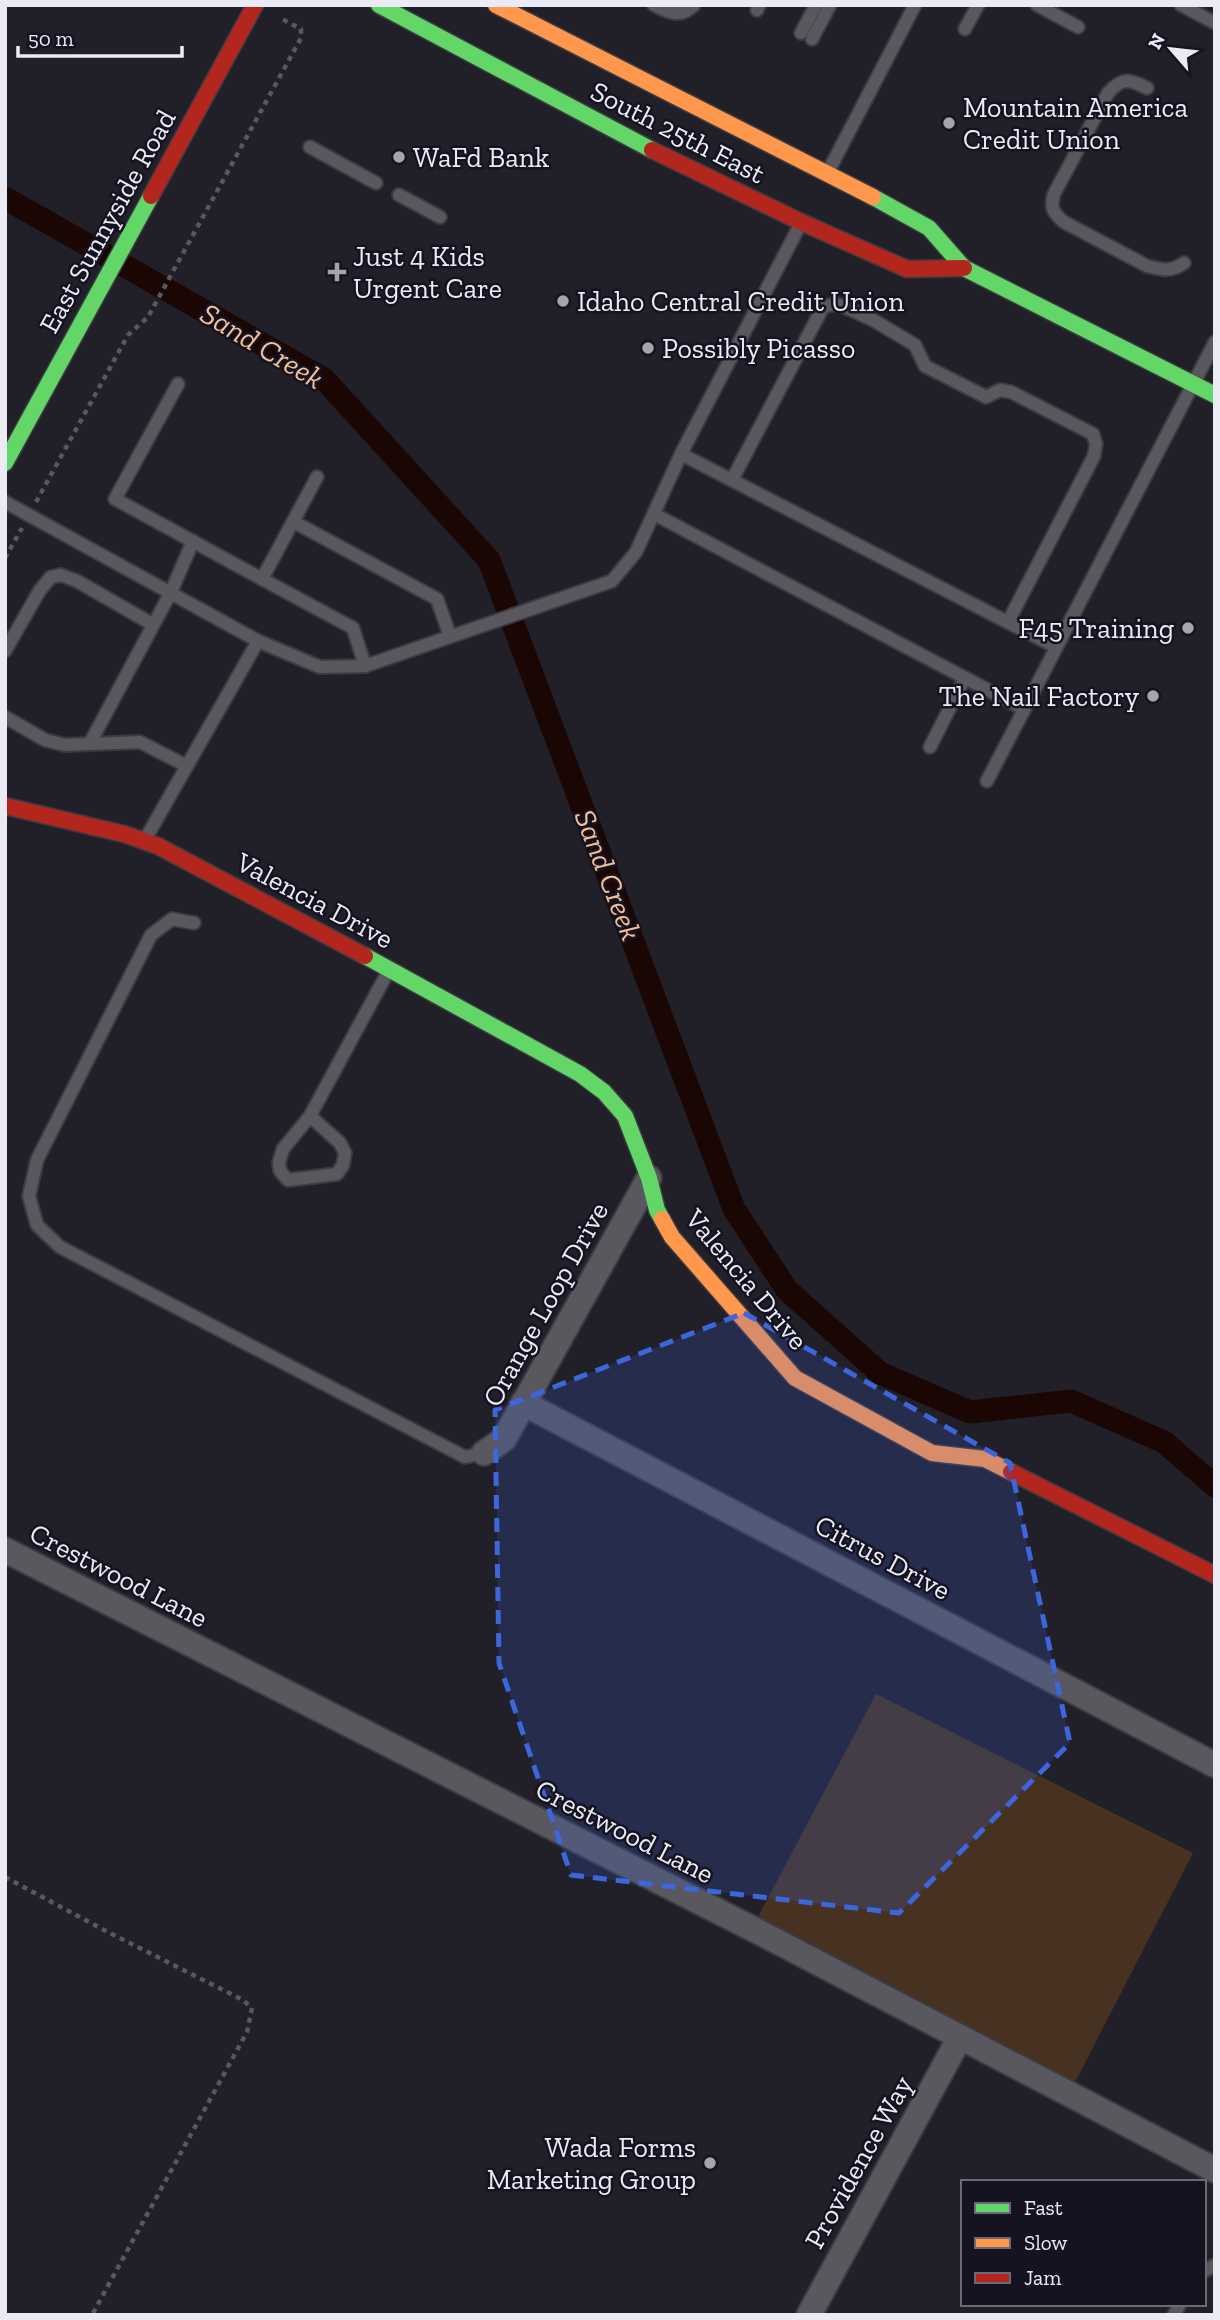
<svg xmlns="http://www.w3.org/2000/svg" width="1220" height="2320" font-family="'Zilla Slab',serif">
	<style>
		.green { fill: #473221 }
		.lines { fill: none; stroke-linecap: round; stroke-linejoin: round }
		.canal { stroke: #1a0704; stroke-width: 23 }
		.lane-casing { stroke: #3c3b41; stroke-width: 16 }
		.street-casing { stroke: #3c3b41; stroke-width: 28 }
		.fast-casing { stroke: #3c3b41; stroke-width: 19 }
		.slow-casing { stroke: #3c3b41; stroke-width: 19 }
		.jam-casing { stroke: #3c3b41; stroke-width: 19 }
		.path { stroke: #59585e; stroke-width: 4.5; stroke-dasharray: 5 5; stroke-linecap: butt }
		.lane { stroke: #58585e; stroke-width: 12 }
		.street { stroke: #58585e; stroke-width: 24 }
		.fast { stroke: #63d668; stroke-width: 16 }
		.slow { stroke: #ff974d; stroke-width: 16 }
		.jam { stroke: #b3261e; stroke-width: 16 }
		.marked { fill: #3c66dc; fill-opacity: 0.2; stroke: #3c66dc; stroke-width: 5; stroke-dasharray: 14 9; stroke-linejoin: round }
		.poi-dot { fill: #a4a4ad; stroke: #151321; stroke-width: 2.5 }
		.labels { text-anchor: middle; stroke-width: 5; stroke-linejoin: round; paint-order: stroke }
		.poi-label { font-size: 28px; fill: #ebebf5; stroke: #151321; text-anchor: start }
		.street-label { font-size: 28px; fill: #ebebf5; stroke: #151321 }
		.water-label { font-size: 30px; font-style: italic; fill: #f3bf94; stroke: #151321 }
	</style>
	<rect width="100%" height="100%" fill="#212028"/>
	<path class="green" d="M876,1694l317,159 -124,241 -317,-166z"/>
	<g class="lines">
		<path class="canal" d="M5,198l319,181 165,181 245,649 53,81 93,83 90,39 101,-11 93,41 51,44"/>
		<defs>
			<g id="lane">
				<path d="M654,5c15,8 27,13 40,0"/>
				<path d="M1037,5l41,22"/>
				<path d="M1181,5l34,18"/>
				<path d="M757,10l2,-5"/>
				<path d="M965,29l13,-24"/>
				<path d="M801,33l15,-28"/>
				<path d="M812,39l18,-34"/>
				<path d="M1147,88c-18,-9 -25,-11 -39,5l-54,101c-4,14 -1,19 10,28l83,44c15,4 24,6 37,-3"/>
				<path d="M310,147l66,36"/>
				<path d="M829,170l86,-165"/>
				<path d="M399,195l41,22"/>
				<path d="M178,384l-63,115 147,80"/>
				<path d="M681,454l375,193"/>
				<path d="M317,477l-55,102 91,49 12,38"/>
				<path d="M732,480l91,-173 12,-3 8,2 30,14 42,25 10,21 61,31 14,-7 11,2 82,42 3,10 -2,12 -86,166"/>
				<path d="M5,502l253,139"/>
				<path d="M654,514l370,195"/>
				<path d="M294,522l143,77 13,37"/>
				<path d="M5,651l35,-61 11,-13 10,-2 16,6 75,43"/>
				<path d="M5,717l40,23 20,5 75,-3 47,24"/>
				<path d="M90,743l81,-151 22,-51"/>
				<path d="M930,747l35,-69"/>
				<path d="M987,781l228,-439"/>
				<path d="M146,838l112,-197 62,26 45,-1 247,-85 24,-29 45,-98 120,-231"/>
				<path d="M194,923l-22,-4 -21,16 -114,225 -8,36 8,29 23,22 405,210 19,-4"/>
				<path d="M310,1116l30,27 5,10 -2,12 -6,9 -49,6 -8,-9 -1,-9 4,-13 27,-33 79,-146"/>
				<path d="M1204,2271l11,-6"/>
				<path d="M1174,2315l6,-11"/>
			</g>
			<g id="street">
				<path d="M523,1403l692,362"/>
				<path d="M484,1453l20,-14 145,-261"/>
				<path d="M5,1550l754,382 456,238"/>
				<path d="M809,2315l151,-278"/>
			</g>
			<g id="fast">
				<path d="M379,5l273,145"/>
				<path d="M873,197l56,31 35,40 251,127"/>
				<path d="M5,463l146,-267"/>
				<path d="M365,956l215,118 24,18 21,24 24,62 8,32 5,9"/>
			</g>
			<g id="slow">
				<path d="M496,5l377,192"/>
				<path d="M662,1219l10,18 123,141 137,75 53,6 26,13"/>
			</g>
			<g id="jam">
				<path d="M652,150l149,72 106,47 57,-1"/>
				<path d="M151,196l104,-191"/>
				<path d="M5,806l119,28 34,12 207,110"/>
				<path d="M1011,1472l204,103"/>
			</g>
		</defs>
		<use href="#lane" class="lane-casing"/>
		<use href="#street" class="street-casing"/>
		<use href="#fast" class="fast-casing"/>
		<use href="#slow" class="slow-casing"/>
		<use href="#jam" class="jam-casing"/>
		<g class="path">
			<path d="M36,502l92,-167 20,-18 153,-279v-9l-21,-11"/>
			<path d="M5,558l17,-30"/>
			<path d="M5,1877l99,53 139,70 9,8 -5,24 -155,283"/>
		</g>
		<use href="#lane" class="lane"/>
		<use href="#street" class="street"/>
		<use href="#fast" class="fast"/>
		<use href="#slow" class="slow"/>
		<use href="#jam" class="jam"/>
	</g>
	<path class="marked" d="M744,1313l266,150 60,280 -171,170 -328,-38 -72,-212 -4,-253z"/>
	<g class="poi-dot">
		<circle cx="949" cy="123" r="7"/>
		<circle cx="399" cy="157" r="7"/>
		<path d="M333.5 261.5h7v7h7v7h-7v7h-7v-7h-7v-7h7z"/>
		<circle cx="563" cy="301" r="7"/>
		<circle cx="648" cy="348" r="7"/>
		<circle cx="1188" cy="628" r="7"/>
		<circle cx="1153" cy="696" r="7"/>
		<circle cx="710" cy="2163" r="7"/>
	</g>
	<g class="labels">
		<g class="poi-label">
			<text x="963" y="117">Mountain America<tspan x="963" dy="32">Credit Union</tspan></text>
			<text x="413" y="167">WaFd Bank</text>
			<text x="353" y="266">Just 4 Kids<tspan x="353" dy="32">Urgent Care</tspan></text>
			<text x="577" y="311">Idaho Central Credit Union</text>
			<text x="662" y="358">Possibly Picasso</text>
			<text x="1174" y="638" text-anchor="end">F45 Training</text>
			<text x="1139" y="706" text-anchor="end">The Nail Factory</text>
			<text x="696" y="2157" text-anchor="end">Wada Forms<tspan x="696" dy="32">Marketing Group</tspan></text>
		</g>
		<g class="street-label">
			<text transform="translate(678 132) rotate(27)" y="10">South 25th East</text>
			<text transform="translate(107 221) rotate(-61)" y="10">East Sunnyside Road</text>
			<text transform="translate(315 900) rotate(28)" y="10">Valencia Drive</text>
			<text transform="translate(747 1279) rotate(50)" y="10">Valencia Drive</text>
			<text transform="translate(545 1304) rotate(-61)" y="10">Orange Loop Drive</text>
			<text transform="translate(883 1557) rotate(28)" y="10">Citrus Drive</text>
			<text transform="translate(119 1575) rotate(27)" y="10">Crestwood Lane</text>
			<text transform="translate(625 1831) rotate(27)" y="10">Crestwood Lane</text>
			<text transform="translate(858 2162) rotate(-61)" y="10">Providence Way</text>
		</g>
		<g class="water-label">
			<text transform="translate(262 346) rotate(31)" y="10">Sand Creek</text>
			<text transform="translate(608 875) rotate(69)" y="10">Sand Creek</text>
		</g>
	</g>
	<rect width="1220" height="2320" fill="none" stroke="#ebebf5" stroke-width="14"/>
	<rect x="961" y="2180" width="245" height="126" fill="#151321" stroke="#6b6976" stroke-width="2"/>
	<rect x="975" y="2203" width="35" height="10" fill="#63d668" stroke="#6b6976" stroke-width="2"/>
	<text x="1024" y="2215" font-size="21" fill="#ebebf5">Fast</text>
	<rect x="975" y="2238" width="35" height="10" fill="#ff974d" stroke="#6b6976" stroke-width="2"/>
	<text x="1024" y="2250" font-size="21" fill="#ebebf5">Slow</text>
	<rect x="975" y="2273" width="35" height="10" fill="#b3261e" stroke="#6b6976" stroke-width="2"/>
	<text x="1024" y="2285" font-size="21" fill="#ebebf5">Jam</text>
	<g transform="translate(1171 49) rotate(298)" stroke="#151321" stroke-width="5" paint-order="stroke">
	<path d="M0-5L12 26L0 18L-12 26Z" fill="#ebebf5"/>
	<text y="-10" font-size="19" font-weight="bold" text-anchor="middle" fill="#ebebf5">N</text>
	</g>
	<path d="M18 46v10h164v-10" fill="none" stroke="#ebebf5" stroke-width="3.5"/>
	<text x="28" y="46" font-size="21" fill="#ebebf5" stroke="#151321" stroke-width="5" paint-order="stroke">50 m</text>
</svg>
